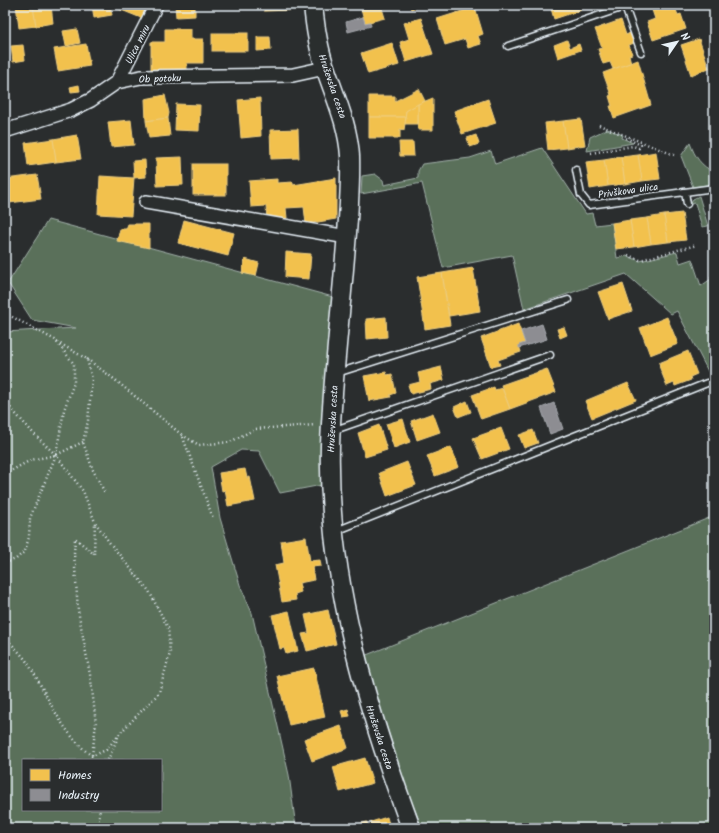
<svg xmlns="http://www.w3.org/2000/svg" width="719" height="833" font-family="Kalam,sans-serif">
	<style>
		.green { fill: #5a6f5a; stroke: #a1b0a9; fill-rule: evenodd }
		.homes { fill: #f2c14e; stroke: #efcf81 }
		.industry { fill: #8d8d92; stroke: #a8abb1 }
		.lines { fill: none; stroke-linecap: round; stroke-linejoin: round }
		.lane-casing { stroke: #e8f1f8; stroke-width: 9 }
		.street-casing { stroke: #e8f1f8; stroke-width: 16 }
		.secondary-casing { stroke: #e8f1f8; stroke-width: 21 }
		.path { stroke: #e8f1f8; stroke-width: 2.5; stroke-dasharray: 1 3; stroke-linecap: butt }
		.lane { stroke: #2a2d2e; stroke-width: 6 }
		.street { stroke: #2a2d2e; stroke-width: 13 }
		.secondary { stroke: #2a2d2e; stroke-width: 18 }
		.labels { text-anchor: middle; stroke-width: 4; stroke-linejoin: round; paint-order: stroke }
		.street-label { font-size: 10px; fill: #e8f1f8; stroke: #2a2d2e }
	</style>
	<rect width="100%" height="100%" fill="#2a2d2e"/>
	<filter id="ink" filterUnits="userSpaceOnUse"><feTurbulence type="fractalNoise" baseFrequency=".025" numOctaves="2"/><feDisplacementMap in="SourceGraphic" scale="8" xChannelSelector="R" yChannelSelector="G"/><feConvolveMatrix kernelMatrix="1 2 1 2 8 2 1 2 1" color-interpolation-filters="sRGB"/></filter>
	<g filter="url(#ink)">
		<g class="green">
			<path d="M607,129l16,6 -1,3 11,5 -46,8 3,-14z"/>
			<path d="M690,143c5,14 11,23 24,29v12l-21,3 -12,-31z"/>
			<path d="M542,148l44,66 6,-1 3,12 17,-2 5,35 10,-2 13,5 37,-9 3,11 12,-4 9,27 10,-7 -1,-2 4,-1v113l-2,-3 1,-5 -36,-70 -6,3 -45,-40 -102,35 -12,-54 -69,13 -21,-85 -61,11 1,-18 13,-2 8,6 1,5 34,-7v-7l4,-7 48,-6 21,-7 4,13z"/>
			<path d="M699,196l9,30 -6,1 -7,-24 -4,1 2,-5z"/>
			<path d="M48,220l285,77 -11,188 -42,8 -21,-42 -18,-1 -30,17 9,51 20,67 12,28 37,162 7,53h-291v-496l71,-4 -44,-8 -24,-37zM23,760h138v50h-138z"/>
			<path d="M714,516v312h-292l-16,-40 -42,-132z"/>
		</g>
		<g class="homes">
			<path d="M16,5h17l3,21 -17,2z"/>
			<path d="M33,5h18l2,18 -17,3z"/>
			<path d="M92,5h18l2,10 -18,3z"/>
			<path d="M121,5h31l-6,15 -27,-11z"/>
			<path d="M175,5h20v11l-19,1z"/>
			<path d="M264,5h27v5l-27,1z"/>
			<path d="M360,5h21l4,13 -20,5z"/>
			<path d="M409,5h14l-12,4z"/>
			<path d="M550,5h29l2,5 -27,9z"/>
			<path d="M658,5h16l4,10 3,-1 5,15 -33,11 -6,-18 8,-3 -4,-12z"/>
			<path d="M709,5h5v15z"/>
			<path d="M475,7l8,27 -5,2 3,8 -13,4 -3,-9 -20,6 -8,-26z"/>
			<path d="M421,18l12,36 -27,8 -6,-20 9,-3 -5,-16z"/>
			<path d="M621,20l5,15 4,-2 4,10 -5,2 3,9 -3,1 2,8 -18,6 -3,-7 -7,2 -5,-15 4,-1 -7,-19z"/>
			<path d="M77,29l3,14 -14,3 -3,-15z"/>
			<path d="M165,29h26v10h12v24h-16v7l-36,-1v-27h14z"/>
			<rect x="212" y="33" width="36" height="18"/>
			<path d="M257,37h13l1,13 -14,1z"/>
			<path d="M699,39l10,29 -18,7 -10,-30z"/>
			<path d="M567,40l3,8 9,-4 2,6 -23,8 -4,-13z"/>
			<path d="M392,43l7,22 -31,9 -7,-21z"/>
			<path d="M86,44l4,22 -32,5 -4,-22z"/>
			<path d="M23,45l2,15 -12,2 -2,-16z"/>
			<path d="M638,60l13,45 -37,13 -4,-12h2l-3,-10 2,-1 -8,-22z"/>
			<path d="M79,85l1,6 -9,1 -1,-5z"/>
			<path d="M419,89l6,12 -19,10v6h-37v-21h26v5z"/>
			<path d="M165,95l4,18 -1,5 -22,3 -1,-22z"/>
			<path d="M260,98l1,38 -20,2 -3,-38z"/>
			<path d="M433,98v32h-15v-26z"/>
			<path d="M488,99l8,24 -34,11 -8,-23z"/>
			<path d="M176,104l24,1 -1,26 -24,-1z"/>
			<path d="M418,104v20h-14l2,-13z"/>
			<path d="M369,117h37l-2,13 -4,-1v9h-31z"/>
			<path d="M168,118l2,18 -21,2 -3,-17z"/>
			<path d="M581,119l4,26 -18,3 -4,-27z"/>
			<path d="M131,120l3,25 -23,2 -3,-25z"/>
			<path d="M563,121l4,27 -19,2 -3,-27z"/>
			<path d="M298,129l1,29 -28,1 -1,-29z"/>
			<path d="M77,135l4,24 -25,3 -3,-23z"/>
			<path d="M476,135l3,9 -9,3 -3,-9z"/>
			<path d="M53,139l3,23 -28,4 -3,-23z"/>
			<path d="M399,142h14l1,14h-14z"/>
			<path d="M656,152l4,27 -18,2 -4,-26z"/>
			<path d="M638,155l4,26 -17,3 -4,-27z"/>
			<path d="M182,157l1,28 -26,1 -1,-28z"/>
			<path d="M621,157l4,27 -17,2 -4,-26z"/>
			<path d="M145,160l1,17 -12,1 -1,-17z"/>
			<path d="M604,160l4,26 -18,3 -4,-27z"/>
			<rect x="193" y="164" width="33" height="31"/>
			<path d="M37,175l4,24 -32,4 -4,-24z"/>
			<path d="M100,176l34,2 -3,38 -33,-2z"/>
			<path d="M336,178v41l-30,5 -2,-17 -18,1 1,10 -20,2 -1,-14 -15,1 -2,-26 28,-2v4l16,-1v3z"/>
			<path d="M682,213l4,27 -18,2 -4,-27z"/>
			<path d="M664,215l4,27 -17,2 -4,-26z"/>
			<path d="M647,218l4,26 -17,3 -4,-27z"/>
			<path d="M184,220l50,13 -6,23 -50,-13z"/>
			<path d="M630,220l4,27 -18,2 -4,-26z"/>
			<path d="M128,224h21v24l-32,-7 3,-12h6z"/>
			<path d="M286,252l25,2 -2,25 -24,-2z"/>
			<path d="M245,259l14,4 -3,13 -14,-3z"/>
			<path d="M473,268l7,43 -31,5 -7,-43z"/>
			<path d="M442,273l8,52 -25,4 -8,-52z"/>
			<path d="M623,284l9,27 -24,8 -10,-27z"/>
			<path d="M386,317l1,20 -20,2 -1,-20z"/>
			<path d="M667,317l11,27 -28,11 -10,-27z"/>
			<path d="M518,324l7,19 -6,2 2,7 -23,8 2,5 -9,2 -10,-29z"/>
			<path d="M564,327l3,8 -7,3 -3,-9z"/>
			<path d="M688,351l9,23 -7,3 1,3 -16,6 -1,-3 -7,3 -8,-20h1l-1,-3z"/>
			<path d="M441,367l3,13 -14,4 1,5 -20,5 -3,-9 12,-3 -2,-9z"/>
			<path d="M547,369l9,23 -46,17 -9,-24z"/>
			<path d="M386,372l1,3 5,-1 4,19 -6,2 1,2 -22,4 -5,-25z"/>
			<path d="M628,383l8,17 -44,18 -7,-17z"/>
			<path d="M494,387l1,3 7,-2 8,21 -29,10 -9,-24z"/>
			<path d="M467,401l4,11 -13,5 -4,-10z"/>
			<path d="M433,413l7,19 -23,8 -6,-19z"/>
			<path d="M403,419l7,23 -16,6 -8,-24z"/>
			<path d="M379,425l8,25 -22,7 -7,-24z"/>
			<path d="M501,428l8,21 -27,10 -9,-21z"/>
			<path d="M533,430l5,13 -14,5 -5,-13z"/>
			<path d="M451,447l8,20 -24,9 -8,-20z"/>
			<path d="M407,462l9,23 -29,11 -8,-23z"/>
			<path d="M245,469l2,9 3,-1 5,24 -27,5 -3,-16 -3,1 -3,-18z"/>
			<path d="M306,537l4,24 10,-1 1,6 -9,1 2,13 -15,3 2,9 -6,2 1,6 -14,2 -7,-37 9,-2 -3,-22z"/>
			<path d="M328,610l8,34 -29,7 -5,-17 7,-1 -4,-18z"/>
			<path d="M289,611l9,40 -12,3 -2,-6 -4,1 -8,-34z"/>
			<path d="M314,668l11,49 -36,8 -12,-49z"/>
			<path d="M348,709l2,7 -7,1 -2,-6z"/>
			<path d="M341,726l7,22 -36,13 -8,-22z"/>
			<path d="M365,758l8,25 -33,9 -7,-25z"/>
			<path d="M387,817l3,11h-17l-2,-6z"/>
			<path d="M367,822l1,6h-22z"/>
		</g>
		<g class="industry">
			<path d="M363,17l2,6 5,-1 1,4 -23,6 -2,-10z"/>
			<path d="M542,324l5,15 -28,9v-3l6,-2 -4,-12z"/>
			<path d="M554,403l9,26 -13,5 -9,-26z"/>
		</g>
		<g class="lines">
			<defs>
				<g id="lane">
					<path d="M625,7l16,45"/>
					<path d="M508,46l122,-41"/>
					<path d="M576,170l5,25 8,10 125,-17"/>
					<path d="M685,192l2,12"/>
					<path d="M337,373l231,-73"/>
					<path d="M332,431l218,-76"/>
					<path d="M336,531l371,-148"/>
				</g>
				<g id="street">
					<path d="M117,82l39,-77"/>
					<path d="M5,131l66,-21 20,-10 26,-18 24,-5 152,-2 32,-7"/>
					<path d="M146,202l201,35"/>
				</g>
				<path id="secondary" d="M313,5c2,21 5,42 12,62 10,30 23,57 25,89 1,34 -2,67 -5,101 -5,63 -13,126 -15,189 -3,132 36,260 81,382"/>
			</defs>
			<use href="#lane" class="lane-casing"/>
			<use href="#street" class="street-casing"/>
			<use href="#secondary" class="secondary-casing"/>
			<g class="path">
				<path d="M599,125l75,30"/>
				<path d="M591,153l42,-7 6,2 2,-3 -15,-7 1,-2"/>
				<path d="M628,255l12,5 57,-15"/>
				<path d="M5,313l50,27 19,24v19l-10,27 -8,45 27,36 12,31 14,20 40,49 19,37 2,25 -11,40 -38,39 -15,18 -14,6c-31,-23 -43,-59 -63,-91 -6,-10 -16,-19 -24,-28"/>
				<path d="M57,342l30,17 5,20 -4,42 -5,21 10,28 12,23"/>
				<path d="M87,359l27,20 68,56 31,83"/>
				<path d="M5,402l29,32 22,21"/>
				<path d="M182,435l17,10 31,-3 25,-13 60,-4"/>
				<path d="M5,474l26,-14 25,-5 27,-13"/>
				<path d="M5,563l11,-4 9,-8 4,-14 1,-19 26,-63"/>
				<path d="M92,755l4,-31 -5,-44 -13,-70 -4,-57 1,-15 19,16 1,-32"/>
				<path d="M108,760l10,-23"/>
				<path d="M97,828l3,-18"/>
			</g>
			<use href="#lane" class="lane"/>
			<use href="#street" class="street"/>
			<use href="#secondary" class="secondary"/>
		</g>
	</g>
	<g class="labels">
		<g class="street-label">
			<text transform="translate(137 44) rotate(-63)" y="4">Ulica miru</text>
			<text transform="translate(160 78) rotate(-2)" y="4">Ob potoku</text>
			<text transform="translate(333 86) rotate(71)" y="4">Hruševska cesta</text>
			<text transform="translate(628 190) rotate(-8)" y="4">Privškova ulica</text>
			<text transform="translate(332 419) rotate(-87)" y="4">Hruševska cesta</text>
			<text transform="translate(380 737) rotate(72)" y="4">Hruševska cesta</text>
		</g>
	</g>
	<rect width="719" height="833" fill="none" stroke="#2a2d2e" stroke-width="20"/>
	<rect x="10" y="10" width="699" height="813" fill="none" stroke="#e8f1f8" stroke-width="1.5" filter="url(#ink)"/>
	<rect x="22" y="759" width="140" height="52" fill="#2a2d2e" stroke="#767b7f"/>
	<rect x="30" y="769" width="20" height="12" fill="#f2c14e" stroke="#767b7f"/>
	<text x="58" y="779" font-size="12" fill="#e8f1f8">Homes</text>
	<rect x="30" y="789" width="20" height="12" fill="#8d8d92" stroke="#767b7f"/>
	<text x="58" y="799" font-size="12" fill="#e8f1f8">Industry</text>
	<g transform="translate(677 42) rotate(56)" stroke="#2a2d2e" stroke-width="3" paint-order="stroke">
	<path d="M0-3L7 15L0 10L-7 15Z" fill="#e8f1f8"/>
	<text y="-6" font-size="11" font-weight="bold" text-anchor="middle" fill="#e8f1f8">N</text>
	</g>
</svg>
